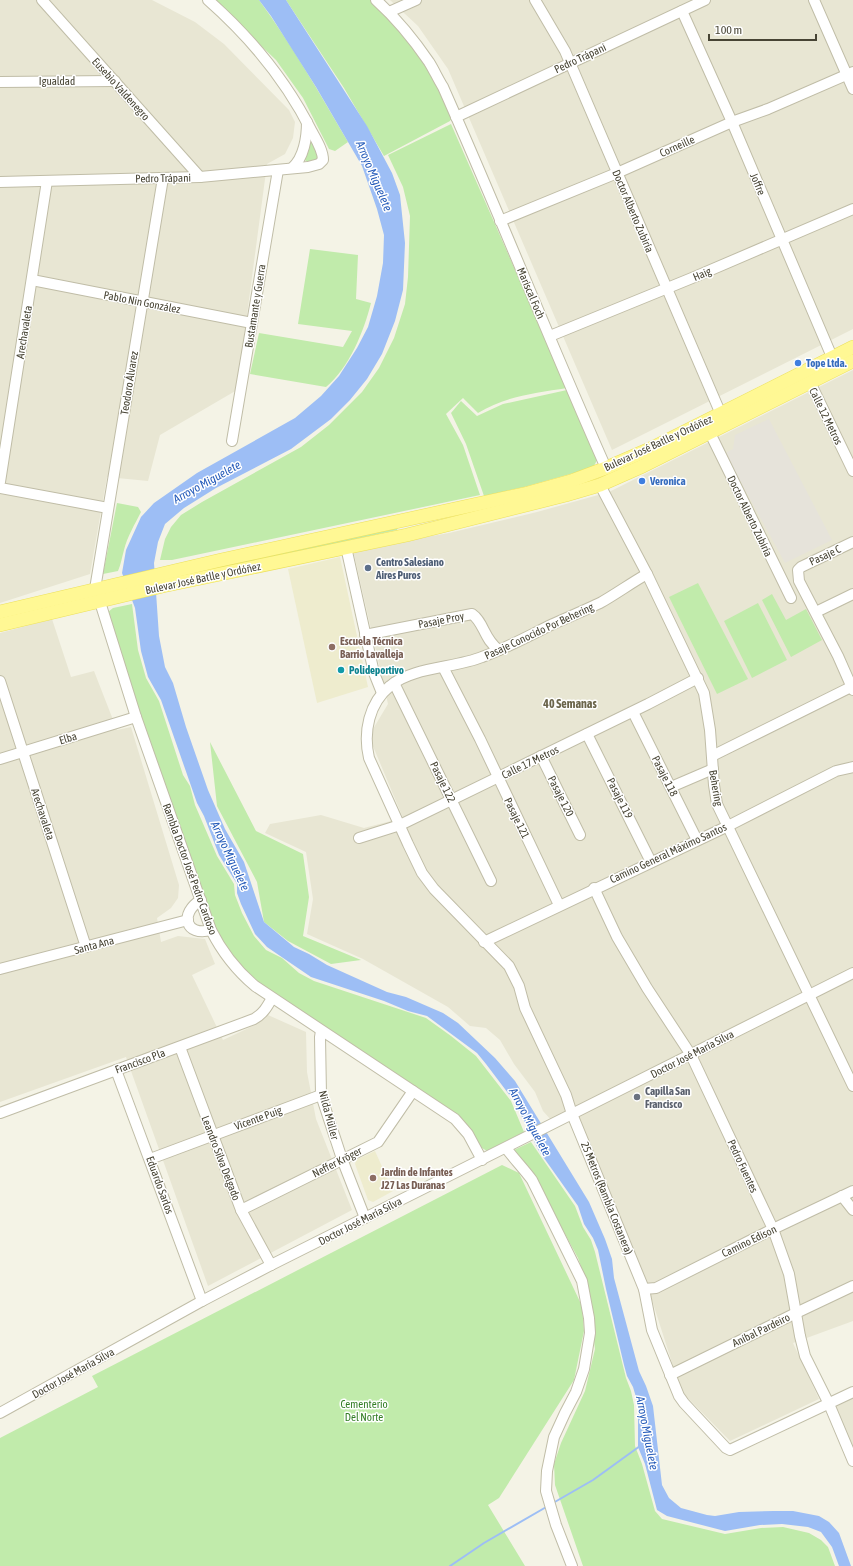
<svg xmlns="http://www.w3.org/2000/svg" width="853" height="1566" font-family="'Asap Condensed',sans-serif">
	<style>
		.residential { fill: #e8e6d3 }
		.industrial { fill: #e6e3da }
		.education { fill: #eeecce }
		.green { fill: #c1ebab }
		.water { fill: #9dbef5 }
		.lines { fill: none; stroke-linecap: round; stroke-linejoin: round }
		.stream { stroke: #9dbef5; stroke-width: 2 }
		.minor-casing { stroke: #c0bda7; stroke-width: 12 }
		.major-casing { stroke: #ece05c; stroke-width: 14 }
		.minor { stroke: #fff; stroke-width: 10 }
		.major { stroke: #fff894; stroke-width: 13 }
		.shop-dot { fill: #3f7fe0; stroke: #fff; stroke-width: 1.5 }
		.service-dot { fill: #5c6f8a; stroke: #fff; stroke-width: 1.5 }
		.education-dot { fill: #8d6e63; stroke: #fff; stroke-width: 1.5 }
		.culture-dot { fill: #0f9aa8; stroke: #fff; stroke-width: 1.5 }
		.worship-dot { fill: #6b7280; stroke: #fff; stroke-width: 1.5 }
		.labels { text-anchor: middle; stroke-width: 3; stroke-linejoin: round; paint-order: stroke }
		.street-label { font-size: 11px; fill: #474434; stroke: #fff }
		.shop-label { font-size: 11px; font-weight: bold; fill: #366cbe; stroke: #fff; text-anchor: start }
		.service-label { font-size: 11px; font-weight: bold; fill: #4e5e75; stroke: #fff; text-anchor: start }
		.education-label { font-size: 11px; font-weight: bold; fill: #785e54; stroke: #fff; text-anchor: start }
		.culture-label { font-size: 11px; font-weight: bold; fill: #0d838f; stroke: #fff; text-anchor: start }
		.worship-label { font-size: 11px; font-weight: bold; fill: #5b616d; stroke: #fff; text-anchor: start }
		.park-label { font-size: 11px; fill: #327d24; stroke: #fff }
		.water-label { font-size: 12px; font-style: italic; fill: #265cba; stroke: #fff }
		.neighbourhood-label { font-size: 12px; font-weight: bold; fill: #6b654b; stroke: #fff }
	</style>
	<rect width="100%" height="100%" fill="#f4f3e6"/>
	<g class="residential">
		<path d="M0,0h152l43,22 29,22 65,66 6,12 -2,16 -8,16 -18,10 -30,226 -77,45 -12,46 -41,-4 -17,97 -90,29z"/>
		<path d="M390,0h463v329l-241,121 -164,-381 -30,-43z"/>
		<path d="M853,370v951l-60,22 26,56 -89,42 -49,-50 -30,-94 -77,-189 -23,12 -8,-9 -8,-19 -21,-28 -14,-24 -14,-12 -16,-2 -22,-19 -85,-48 -56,-25 6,-35 -7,-47 -41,-19 5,-9 51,-9 43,13 39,-10 -33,-79 3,-10 15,-25 -35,-154 96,-17 88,-21 72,-20z"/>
		<path d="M52,619l19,58 23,-6 23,59 14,-3 48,158 -1,13 -7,10 -14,10 4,24 17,-6 27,3 10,25 -23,11 31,65 34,-16 11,-9 38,17 1,40 9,47 36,91 -144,76 -82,-229 -126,45v-469z"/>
		<path d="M853,1397v53l-19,-43z"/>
	</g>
	<path class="industrial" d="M769,419l63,121 -47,23 -60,-110 8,-4 2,-14z"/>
	<g class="education">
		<path d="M340,557l28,130 -51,16 -29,-134z"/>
		<path d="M375,1151l18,40 -20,11 -5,-2 -13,-36 1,-4z"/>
	</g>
	<g class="green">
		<path d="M213,0h46c33,45 61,94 89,142l-13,9 -6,-2 -26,-51 -27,-38z"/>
		<path d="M286,0h86c22,21 45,48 60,75 8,14 13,29 20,43l-2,3 -66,35 -40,-68z"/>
		<path d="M451,124l116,264c-31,5 -62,8 -89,25l-15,-15 -17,16 17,31 17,50 -308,65h-12l5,-21 6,-12 10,-12 21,-13 99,-55 28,-22 33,-33 17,-24 15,-30 11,-34 3,-27 2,-61 -7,-29 -15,-32z"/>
		<path d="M309,139l2,1 7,18 -2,3 -9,1 -2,-2z"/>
		<path d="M310,249l48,6 -2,44 15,4c-7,28 -22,65 -45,84l-76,-13 9,-41 84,14 9,-16 -54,-7z"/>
		<path d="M567,390l30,70 -3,6 -13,5 -57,16 -40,9 -18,-52 -15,-31 10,-12 16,15 26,-12z"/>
		<path d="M117,503l21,4 3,5c-6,12 -14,25 -17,38 -2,7 -3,14 -6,21l-15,3z"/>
		<path d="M398,527l-1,3 -177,39 -60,10z"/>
		<path d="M698,583l50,96 -31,15 -48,-97z"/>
		<path d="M772,594l14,26 20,-11 16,31 -31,17 -29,-57z"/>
		<path d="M758,603l29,57 -35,18 -28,-57z"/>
		<path d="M132,604l6,46 8,28 13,23 24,74 7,11 5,19 22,51 17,28 1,11 7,18 12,23 12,14 16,8 17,15 15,8 112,37 25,18 25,20 35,45 13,31 -37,19 -5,-3 -24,-33 -164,-108 -45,-31 -8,-8 -17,-24 -9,-17 -75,-215 -32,-100 5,-4z"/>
		<path d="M210,742l46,89 47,23 6,43 -6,39 58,24 -30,4 -43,-23 -24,-19 -7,-40 -40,-76z"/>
		<path d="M531,1142l44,64 8,21 8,13 4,12 31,126 5,13 3,14 1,41 7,18 13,47 7,8 63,15 36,-6 22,-1 26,6 12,7 7,7 7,19h-252l-28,-81 -1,-21 7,-21 24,-52 10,-42 -8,-65 -9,-26 -49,-90 -15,-18z"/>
		<path d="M502,1165l17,8 63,133 2,25 -10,49 -75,118 -11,7 37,61h-525v-128l98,-51 -6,-11z"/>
	</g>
	<path class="water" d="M259,0h27l81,126 25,47 8,22 5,48 -2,47 -8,31 -13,33 -15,25 -17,21 -19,19 -40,30 -75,39 -32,20 -19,16 -7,18 -4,21 5,73 6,31 8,16 13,44 22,63 17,39 19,33 20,60 30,25 15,7 18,11 60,27 19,5 37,16 15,10 37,35 20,23 74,121 16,37 7,20 2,19 25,93 7,15 7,20 9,79 7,13 12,10 26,7 8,1 24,-4 35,-1h19l26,5 10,6 10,11 12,33h-12l-7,-19 -11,-15 -13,-5 -26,-3 -22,1 -35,6 -58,-15 -10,-6 -12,-46 -7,-17v-43l-5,-17 -6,-11 -3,-11 -18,-76 -8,-39 -5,-12 -9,-14 -6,-18 -39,-55 -25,-50 -28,-37 -9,-11 -50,-37 -19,-5 -24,-10 -73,-24 -44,-30 -12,-13 -14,-30 -4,-11v-9l-18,-29 -15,-39 -7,-13 -36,-103 -13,-23 -7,-26 -6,-43 -13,-35 4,-23 15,-33 13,-14 43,-30 98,-55 26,-22 18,-20 18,-28 11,-21 9,-31 6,-33 1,-28 -7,-26 -15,-43 -46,-79 -45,-71z"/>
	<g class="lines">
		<g class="stream">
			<path d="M553,1503l40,-23 47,-34"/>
			<path d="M450,1566l34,-23 64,-37"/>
		</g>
		<defs>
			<g id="minor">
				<path d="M42,0l158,177"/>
				<path d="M376,0c20,18 38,40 53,62 5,8 9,17 14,25 56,126 107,255 163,381"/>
				<path d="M535,0l30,51 158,368"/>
				<path d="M814,0l39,89"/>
				<path d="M682,11l50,111 100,235"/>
				<path d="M389,12l27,-12"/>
				<path d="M0,82l115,-1"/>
				<path d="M456,117l249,-117"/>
				<path d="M292,168c12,-10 15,-31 15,-46"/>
				<path d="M0,182l200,-5 108,-10 11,-3 4,-4c0,-9 -6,-19 -11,-28 -25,-50 -62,-95 -104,-132"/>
				<path d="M500,221l117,-48 115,-51 36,-13 85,-37"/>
				<path d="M32,280l220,43"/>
				<path d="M550,336l142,-58 161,-69"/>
				<path d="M810,382l43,89"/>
				<path d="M710,433l81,165"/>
				<path d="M232,441l46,-271"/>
				<path d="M0,482l47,-301"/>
				<path d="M600,485l47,89 57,119 6,37 4,55 3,19 136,282"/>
				<path d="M0,488l108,20"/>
				<path d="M853,542l-52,25 -3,3 1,11 39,75 15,34"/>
				<path d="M346,547l28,126 8,20"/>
				<path d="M647,574c-16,9 -31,20 -47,29 -15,7 -31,14 -47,21 -23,11 -46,24 -71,33 -27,11 -70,10 -92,29 -21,17 -27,46 -21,72l39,86 14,29 12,16 75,77 10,20 6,22 41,87 6,19 72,175 8,41 27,66 5,7 42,45 4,2 123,-58"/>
				<path d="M95,589l68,-411"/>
				<path d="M100,602l36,115 75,213c11,22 25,40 44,56l200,133 13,15 14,26"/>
				<path d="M816,612l37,-18"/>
				<path d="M365,635l107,-21c12,8 12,26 27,36"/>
				<path d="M443,667l37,72 79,166"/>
				<path d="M0,681l86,266"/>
				<path d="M394,683l97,198"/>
				<path d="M633,712l64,128"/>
				<path d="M587,734l64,128"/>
				<path d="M541,756l39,79"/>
				<path d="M712,756l141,-70"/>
				<path d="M0,759l136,-42"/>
				<path d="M671,787l42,-18"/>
				<path d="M359,838l41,-13 248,-121 50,-26"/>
				<path d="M594,888l23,49 30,51 44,67 82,174 16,45 11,62 5,20 24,48 24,57"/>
				<path d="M201,900c-22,13 -16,37 10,30"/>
				<path d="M484,942l244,-116 108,-55 17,-4"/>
				<path d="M0,969l188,-49"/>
				<path d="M321,1031l-1,6 1,58 21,64 23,59"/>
				<path d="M180,1047l61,163 30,55"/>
				<path d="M116,1070l86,231"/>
				<path d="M0,1113l254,-94c9,-5 13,-12 18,-21"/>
				<path d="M506,1148c8,11 18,21 26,32l50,101 7,37 1,15 -6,36 -8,23 -11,21 -11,24 -7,34 -1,20 10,34 16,41"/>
				<path d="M150,1159l171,-64"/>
				<path d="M842,1196l11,14"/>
				<path d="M241,1210l137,-68 35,-51"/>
				<path d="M644,1289l12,-1 117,-59 80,-38"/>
				<path d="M670,1375l126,-62 57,-27"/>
				<path d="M0,1413l202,-112 69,-36 582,-292"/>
			</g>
			<g id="major">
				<path d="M0,612l221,-52 307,-67 43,-12 35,-13 46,-20 201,-101"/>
				<path d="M0,625l163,-39 244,-51 159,-40 34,-10 43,-19 210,-105"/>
			</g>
		</defs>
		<use href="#minor" class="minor-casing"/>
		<use href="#major" class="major-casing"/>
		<use href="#minor" class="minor"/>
		<use href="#major" class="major"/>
	</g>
	<g class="shop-dot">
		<circle cx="798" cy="363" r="4"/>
		<circle cx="642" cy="481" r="4"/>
	</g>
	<circle class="service-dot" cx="368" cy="568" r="4"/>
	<g class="education-dot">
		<circle cx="332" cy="647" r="4"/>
		<circle cx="373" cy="1178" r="4"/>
	</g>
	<circle class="culture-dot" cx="341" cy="670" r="4"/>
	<circle class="worship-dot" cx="637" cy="1097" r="4"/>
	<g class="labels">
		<g class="street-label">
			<text transform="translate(580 58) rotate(-25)" y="4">Pedro Trápani</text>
			<text x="57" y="85">Igualdad</text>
			<text transform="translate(121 89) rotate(48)" y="4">Eusebio Valdenegro</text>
			<text transform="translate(677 146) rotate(-24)" y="4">Corneille</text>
			<text transform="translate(163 178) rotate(-1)" y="4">Pedro Trápani</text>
			<text transform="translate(758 184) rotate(67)" y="4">Joffre</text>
			<text transform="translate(633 211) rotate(67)" y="4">Doctor Alberto Zubiría</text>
			<text transform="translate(702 274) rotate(-23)" y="4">Haig</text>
			<text transform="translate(531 293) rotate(67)" y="4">Mariscal Foch</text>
			<text transform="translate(142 302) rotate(11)" y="4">Pablo Nin González</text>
			<text transform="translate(255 306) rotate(-81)" y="4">Bustamante y Guerra</text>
			<text transform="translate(24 332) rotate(-81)" y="4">Arechavaleta</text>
			<text transform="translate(129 383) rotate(-81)" y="4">Teodoro Álvarez</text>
			<text transform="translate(826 416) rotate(64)" y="4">Calle 12 Metros</text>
			<text transform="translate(658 443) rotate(-25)" y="4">Bulevar José Batlle y Ordóñez</text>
			<text transform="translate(750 516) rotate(64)" y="4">Doctor Alberto Zubiría</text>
			<text transform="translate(825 555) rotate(-25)" y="4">Pasaje C</text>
			<text transform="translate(203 578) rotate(-12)" y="4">Bulevar José Batlle y Ordóñez</text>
			<text transform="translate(441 620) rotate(-11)" y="4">Pasaje Proy</text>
			<text transform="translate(539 631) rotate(-25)" y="4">Pasaje Conocido Por Behering</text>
			<text transform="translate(68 738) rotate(-17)" y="4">Elba</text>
			<text transform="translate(530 762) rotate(-26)" y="4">Calle 17 Metros</text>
			<text transform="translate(665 776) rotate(63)" y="4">Pasaje 118</text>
			<text transform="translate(443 782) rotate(64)" y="4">Pasaje 122</text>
			<text transform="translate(716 788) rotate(80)" y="4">Behering</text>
			<text transform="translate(561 796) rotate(63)" y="4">Pasaje 120</text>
			<text transform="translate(620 798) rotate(63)" y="4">Pasaje 119</text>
			<text transform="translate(43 814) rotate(72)" y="4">Arechavaleta</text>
			<text transform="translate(517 818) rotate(64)" y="4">Pasaje 121</text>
			<text transform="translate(668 853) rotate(-25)" y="4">Camino General Máximo Santos</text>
			<text transform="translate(190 869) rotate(70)" y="4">Rambla Doctor José Pedro Cardoso</text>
			<text transform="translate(94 945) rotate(-15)" y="4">Santa Ana</text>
			<text transform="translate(692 1054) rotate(-27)" y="4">Doctor José María Silva</text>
			<text transform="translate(140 1061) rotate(-20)" y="4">Francisco Pla</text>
			<text transform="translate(329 1115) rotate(75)" y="4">Nilda Müller</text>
			<text transform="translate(258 1118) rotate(-20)" y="4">Vicente Puig</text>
			<text transform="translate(221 1158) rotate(69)" y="4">Leandro Silva Delgado</text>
			<text transform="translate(337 1162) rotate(-27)" y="4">Neffer Kröger</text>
			<text transform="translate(743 1166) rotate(65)" y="4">Pedro Fuentes</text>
			<text transform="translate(160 1185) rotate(70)" y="4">Eduardo Sarlos</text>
			<text transform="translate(607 1198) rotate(68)" y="4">25 Metros (Rambla Costanera)</text>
			<text transform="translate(360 1221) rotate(-27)" y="4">Doctor José María Silva</text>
			<text transform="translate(749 1241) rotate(-26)" y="4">Camino Edison</text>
			<text transform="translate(761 1330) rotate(-26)" y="4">Aníbal Pardeiro</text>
			<text transform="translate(73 1373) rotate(-29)" y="4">Doctor José María Silva</text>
		</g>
		<g class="shop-label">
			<text x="806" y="367">Tope Ltda.</text>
			<text x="650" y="485">Veronica</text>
		</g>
		<g class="service-label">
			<text x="376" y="566">Centro Salesiano<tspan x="376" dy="13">Aires Puros</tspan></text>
		</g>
		<g class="education-label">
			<text x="340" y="645">Escuela Técnica<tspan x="340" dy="13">Barrio Lavalleja</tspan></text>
			<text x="381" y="1176">Jardín de Infantes<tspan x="381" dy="13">J27 Las Duranas</tspan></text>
		</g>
		<g class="culture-label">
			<text x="349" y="674">Polideportivo</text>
		</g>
		<g class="worship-label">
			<text x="645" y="1095">Capilla San<tspan x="645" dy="13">Francisco</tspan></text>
		</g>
		<g class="park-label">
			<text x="364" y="1408">Cementerio<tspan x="364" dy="13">Del Norte</tspan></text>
		</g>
		<g class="water-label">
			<text transform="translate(374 176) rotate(67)" y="4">Arroyo Miguelete</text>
			<text transform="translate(207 482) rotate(-29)" y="4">Arroyo Miguelete</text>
			<text transform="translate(230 856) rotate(65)" y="4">Arroyo Miguelete</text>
			<text transform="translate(530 1122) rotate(62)" y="4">Arroyo Miguelete</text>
			<text transform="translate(647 1433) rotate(79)" y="4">Arroyo Miguelete</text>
		</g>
		<g class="neighbourhood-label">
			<text x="570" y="708">40 Semanas</text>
		</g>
	</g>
	<path d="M709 34v6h107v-6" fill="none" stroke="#474434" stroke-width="2"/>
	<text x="715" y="34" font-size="12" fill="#474434" stroke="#ffffff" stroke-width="3" paint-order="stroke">100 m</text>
</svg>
